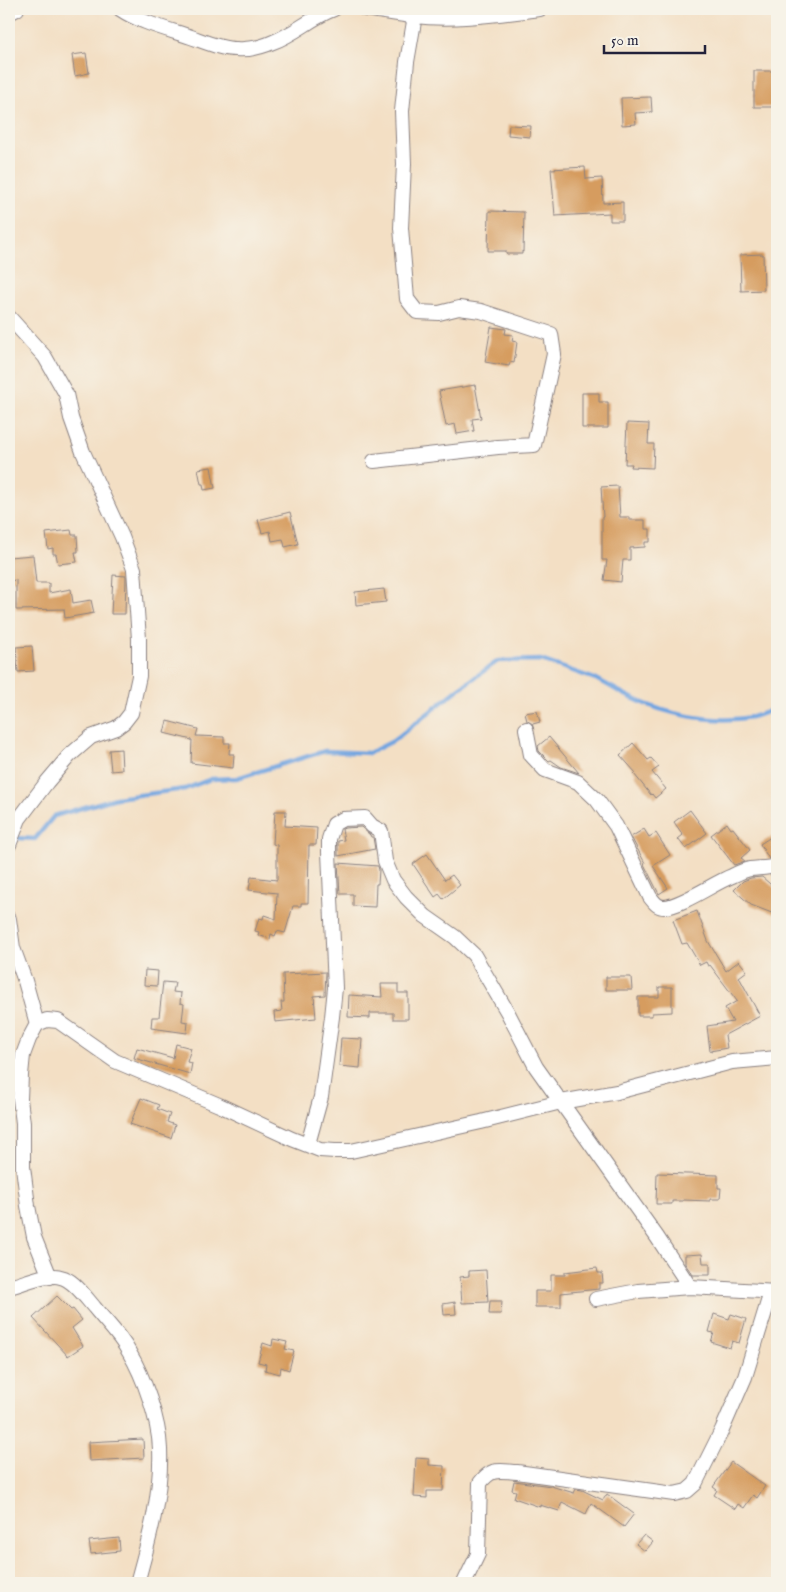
<svg xmlns="http://www.w3.org/2000/svg" width="786" height="1592" font-family="'IM FELL English',serif">
	<style>
		.lines { fill: none; stroke-linecap: round; stroke-linejoin: round }
		.stream { stroke: #74a6e0; stroke-width: 4.5 }
		.building { fill: #d69c5f }
		.minor-casing { stroke: #8a8080; stroke-width: 16 }
		.minor { stroke: #fff; stroke-width: 14 }
	</style>
	<rect width="100%" height="100%" fill="#f7f3e8"/>
	<filter id="ink" filterUnits="userSpaceOnUse"><feTurbulence type="fractalNoise" baseFrequency=".02" numOctaves="2"/><feDisplacementMap in="SourceGraphic" scale="10" xChannelSelector="R" yChannelSelector="G"/><feConvolveMatrix kernelMatrix="1 2 1 2 8 2 1 2 1" color-interpolation-filters="sRGB"/></filter>
	<filter id="wash" filterUnits="userSpaceOnUse"><feTurbulence type="fractalNoise" baseFrequency=".0096" numOctaves="4" result="noise"/><feDisplacementMap in="SourceGraphic" scale="20" xChannelSelector="R" yChannelSelector="G"/><feGaussianBlur stdDeviation="1.12" result="paint"/><feColorMatrix in="noise" values="0 0 0 0 0 0 0 0 0 0 0 0 0 0 0 0 0 1.4 0 .05"/><feComposite in="paint" operator="in"/></filter>
	<g filter="url(#wash)">
		<rect width="100%" height="100%" fill="#f3dfc4"/>
		<g class="lines">
			<g class="stream">
				<path d="M599,681l-1,-1c12,6 23,13 34,18 34,17 83,26 120,19 8,-2 17,-6 25,-9"/>
				<path d="M15,838l20,1 19,-23 62,-18 69,-9 26,-10 26,-1 88,-27 44,2 24,-12 67,-53 38,-27 43,-1 57,20"/>
			</g>
		</g>
		<g id="blocks">
			<g class="building">
				<path d="M86,53l3,20 -14,3 -3,-21z"/>
				<path d="M754,71h21l1,36h-22z"/>
				<path d="M651,97l1,15 -17,1 1,11 -14,1 -1,-27z"/>
				<path d="M509,125l22,1 -1,11 -22,-2z"/>
				<path d="M585,167l1,12 16,-1 1,25 20,-1v19h-13v-8l-55,3 -4,-47z"/>
				<path d="M489,211l35,1 -1,40 -1,-1v3h-16v-3h-18z"/>
				<path d="M763,254l1,36 -23,1 -1,-36z"/>
				<path d="M491,327l15,2 -1,5 8,1 -1,6 5,1 -3,21 -4,-1 -1,4 -24,-4z"/>
				<path d="M475,385l6,33 -9,1 2,12 -17,3 -2,-10 -9,2 -7,-35z"/>
				<path d="M582,393h17v9h9v26h-26z"/>
				<path d="M627,423l22,1 -1,20h6l-1,24 -22,-1 1,-3h-7z"/>
				<path d="M211,467l4,21 -11,2 -1,-6h-2l-3,-15z"/>
				<path d="M618,486l2,31h9v3h16v9h5v13h-5v5l-15,1v12h-7l-2,22 -17,-2 3,-20h-5v-43h1l-2,-30z"/>
				<path d="M290,512l8,32 -13,3 -2,-8 -11,2 -2,-10 -8,2 -4,-13z"/>
				<path d="M71,530l1,5h5l1,17h-3l2,10 -19,2 -2,-10h-3v-6l-5,1 -2,-16z"/>
				<path d="M33,555l3,28h13v10l22,-4 2,14 18,-3 3,13 -29,5 -1,-9 -48,1v-30l-7,1v-24z"/>
				<path d="M113,575l13,1 -1,38h-14z"/>
				<path d="M384,589l2,13 -30,3 -1,-13z"/>
				<path d="M32,646l2,25 -16,1 -2,-25z"/>
				<path d="M537,711l3,11 -7,2 -6,-3 -2,-8z"/>
				<path d="M167,721l31,8 -2,7 28,1v6h6l-1,11h5l-1,14 -42,-5 1,-23 -28,-7z"/>
				<path d="M549,737l30,36 -18,-6 -10,-7 -2,1 -10,-10 -1,-5z"/>
				<path d="M633,743l15,17 3,-2 8,9 -7,5 14,17 -11,9 -3,-4 -1,1 -17,-21 2,-1 -16,-18z"/>
				<path d="M121,749l1,21 -11,1 -2,-21z"/>
				<path d="M690,810l17,23 -21,16 -8,-10 5,-4 -9,-13z"/>
				<path d="M275,811h11l-1,15 32,2 -1,17h-7l-1,58h-7v3h-8l-8,27 -8,-2 -2,5 -4,-2 -1,5 -12,-4 1,-3 -4,-1 4,-13 4,1 1,-4 12,4 1,-26 -28,-3 2,-13 26,3v-35l-4,-1z"/>
				<path d="M727,823l4,6 2,-1 17,22 -9,8 4,3 -11,4 -23,-30z"/>
				<path d="M361,827l9,8 1,2h2l2,12 -37,7v-15l6,-1 -2,-11 3,-1z"/>
				<path d="M644,829l5,8 7,-4 14,22 -17,11 15,22 -9,6 -15,-30 1,-1 -14,-26z"/>
				<path d="M771,837l6,9v11l-8,2 -9,-15z"/>
				<path d="M427,854l18,26 7,-5 8,10 -17,14 -4,-5 -4,3 -22,-33z"/>
				<path d="M338,863l40,3 1,4 -1,14h-2l-1,23 -22,-1v-12h-13z"/>
				<path d="M762,877l15,13v25l-26,-10 -17,-15 9,-9 8,-3z"/>
				<path d="M697,911l11,30 18,30 13,-10 8,10 -8,6 21,39 -35,19 2,13 -17,3 -3,-25 26,-4 -8,-14 12,-7 -27,-36 -2,1 -2,-4 -6,3 -13,-22 -5,1 -9,-24z"/>
				<path d="M145,970l13,1 -1,15 -13,-1z"/>
				<path d="M326,972l-1,23 -11,1 2,22 -41,4 -1,-10 8,-1 -1,-9h3l-1,-28z"/>
				<path d="M606,977h25l1,13h-26z"/>
				<path d="M163,982l12,1 -2,9 8,1 -1,10 4,1 -2,17 6,1 -1,11 -36,-5 1,-11h7z"/>
				<path d="M381,984h17v9h10v26h-15v-6h-23v5l-22,-1 1,-22 33,2z"/>
				<path d="M659,987h13v25l-20,1v3h-14v-19h21z"/>
				<path d="M341,1038l21,1 -2,29 -21,-2z"/>
				<path d="M176,1044l15,4 -4,14 5,1 -2,11 -56,-16 3,-10 36,10z"/>
				<path d="M141,1098l18,7 -2,4 13,5 -3,8 8,3 -4,13 -41,-14z"/>
				<path d="M657,1173l61,2v13h3l-1,11h-10v2l-27,-1v1h-11v3h-16z"/>
				<path d="M702,1254l1,9h7v12h-17l-8,-11v-9z"/>
				<path d="M597,1268l1,5h4l1,10h-4v6l-38,4v14h-26v-16h16v-16h14v-3z"/>
				<path d="M486,1270l2,32 -26,1 -2,-26 9,-1v-5z"/>
				<path d="M57,1296l14,14 2,-1 9,11 -10,8 11,18 -15,10 -35,-38z"/>
				<path d="M490,1301h12l-1,13h-12z"/>
				<path d="M455,1302l1,12 -12,1 -1,-11z"/>
				<path d="M714,1314l15,5 2,-5 15,5 -7,24 -7,-2 -2,7 -19,-6 3,-9 -5,-1z"/>
				<path d="M273,1339l14,3 -2,7 9,2 -5,19 -8,-3 -1,7 -15,-4 1,-6 -8,-2 5,-19 9,3z"/>
				<path d="M143,1439l1,19 -55,3 -1,-19z"/>
				<path d="M416,1458l13,1v6l15,1 -1,25h-16v7l-13,-1z"/>
				<path d="M731,1462l34,24 -8,12 -4,-3 -9,13 -6,-4 -3,5 -21,-14 3,-5 -4,-3z"/>
				<path d="M514,1481l37,5 23,7 2,-4 6,1 21,10 4,-6 27,20 -10,13 -33,-24 -5,11 -24,-12 -3,9 -19,-6v2l-26,-9 2,-7 -4,-1z"/>
				<path d="M644,1535l9,7 -8,9 -9,-7z"/>
				<path d="M119,1538l1,13 -29,3 -2,-13z"/>
			</g>
		</g>
	</g>
	<g filter="url(#ink)">
		<use href="#blocks" fill-opacity="0" stroke="#8a8080" stroke-width="1"/>
		<g class="lines">
			<defs>
				<g id="minor">
					<path d="M120,9c21,14 47,20 71,28 14,5 30,12 45,12 12,1 26,-2 37,-7 22,-8 39,-25 61,-33"/>
					<path d="M365,9c16,2 32,6 49,7 42,5 85,-2 126,-7"/>
					<path d="M9,13l8,-4"/>
					<path d="M9,317l36,40 21,37 5,24 12,34 39,85 12,32 5,70v37l-8,37 -7,9 -8,6 -25,9 -22,19 -22,26 -28,37 -10,26"/>
					<path d="M374,461l124,-14 36,-2 20,-91 -3,-20 -70,-23 -22,-3 -20,5 -22,-1 -10,-13 -6,-71 3,-64 -2,-53 5,-49 8,-46"/>
					<path d="M526,729l5,26 14,15 33,12 19,18 19,26 34,71c5,6 7,10 15,10 18,-2 49,-24 67,-31 6,-3 12,-6 18,-7 10,-1 18,-1 27,-3"/>
					<path d="M9,919l4,29 12,33 12,43"/>
					<path d="M308,1144l13,-47 11,-80 3,-29 -6,-136v-13l5,-15 9,-5 22,-1 7,8 9,5 4,30 8,19 13,17 19,19 30,21 19,18 34,58 28,54 121,170 33,50"/>
					<path d="M50,1277l-16,-40 -6,-31 -5,-39v-44l-3,-24 1,-24 2,-20 6,-16 8,-15 10,-4 11,1 57,40 104,44 73,34 28,11 15,1h16l130,-29 80,-20 56,-10 115,-30 45,-4"/>
					<path d="M9,1287c17,-4 37,-16 55,-9 12,5 22,20 30,29 12,15 26,28 35,45 15,25 30,68 31,97 2,45 -11,91 -23,134"/>
					<path d="M596,1299l42,-8 52,-4 87,5"/>
					<path d="M464,1583l14,-29 2,-71c12,-16 19,-12 37,-11l157,22 13,-3 8,-7 27,-54 23,-53 26,-85"/>
				</g>
			</defs>
			<use href="#minor" class="minor-casing"/>
			<use href="#minor" class="minor"/>
		</g>
	</g>
	<rect width="786" height="1592" fill="none" stroke="#f7f3e8" stroke-width="30"/>
	<path d="M604 45v8h101v-8" fill="none" stroke="#22223b" stroke-width="2.5"/>
	<text x="611" y="45" font-size="15" fill="#22223b" stroke="#f7f3e8" stroke-width="4" paint-order="stroke">50 m</text>
</svg>
